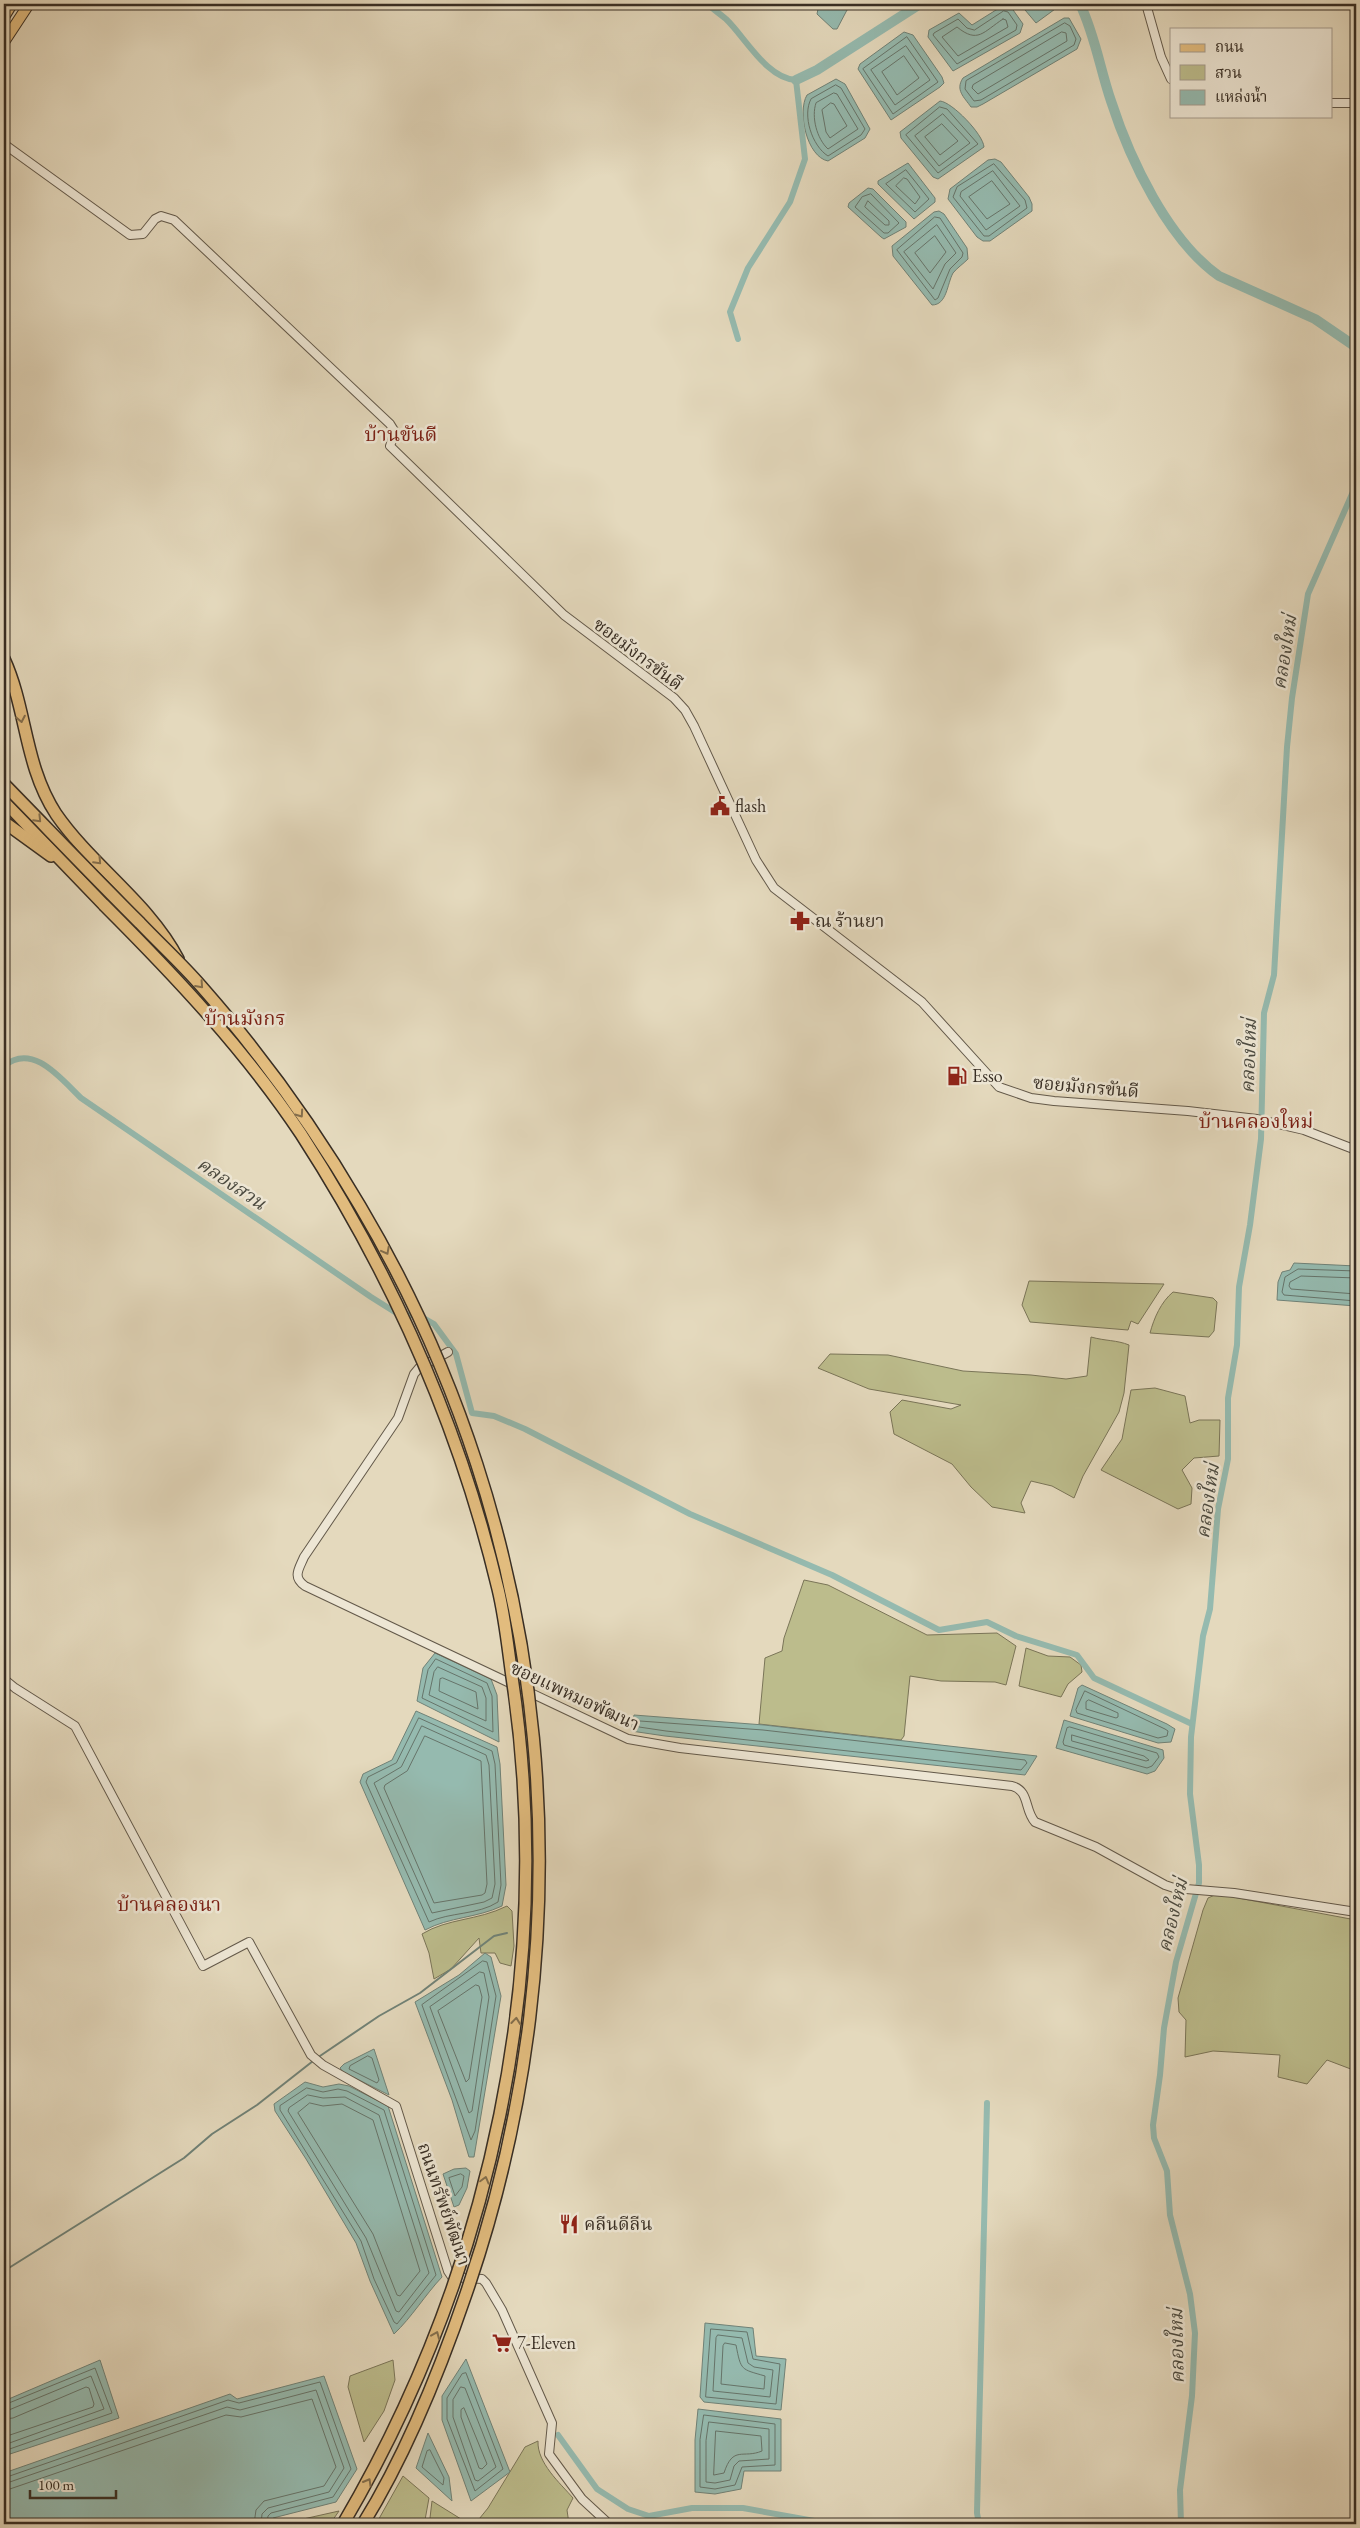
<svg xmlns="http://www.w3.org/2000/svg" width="1360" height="2528" font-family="'EB Garamond','Noto Serif Thai',serif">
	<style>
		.green { fill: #bcbc8c; stroke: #7a7558 }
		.water { fill: #95baaf; stroke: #708277 }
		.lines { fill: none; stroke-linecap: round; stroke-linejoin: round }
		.shore { stroke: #66746a; stroke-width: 1 }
		.stream { stroke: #708277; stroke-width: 2 }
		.canal { stroke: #95baaf; stroke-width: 6 }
		.river { stroke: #95baaf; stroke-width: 10 }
		.tertiary-casing { stroke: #63594a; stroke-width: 10 }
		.primary-casing { stroke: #382e24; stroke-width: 12 }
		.motorway-casing { stroke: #382e24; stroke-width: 14 }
		.tertiary { stroke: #ede6d4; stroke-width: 8 }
		.primary { stroke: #e2bc7e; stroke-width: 10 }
		.motorway { stroke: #e2bc7e; stroke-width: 11 }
		.motorway-bridge-casing { stroke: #382e24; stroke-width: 14; stroke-linecap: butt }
		.motorway-bridge { stroke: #e2bc7e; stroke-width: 11 }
		.oneway { stroke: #846e4c }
		.labels { text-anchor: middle; stroke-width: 5; stroke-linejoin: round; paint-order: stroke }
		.street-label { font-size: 18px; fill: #382e24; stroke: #ede6d4 }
		.poi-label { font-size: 18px; fill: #382e24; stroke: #ede6d4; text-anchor: start }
		.water-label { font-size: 19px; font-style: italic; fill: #4b4a40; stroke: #ede6d4 }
		.quarter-label { font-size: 20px; fill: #7a1f14; stroke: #ede6d4 }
	</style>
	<rect width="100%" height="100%" fill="#e4d9bd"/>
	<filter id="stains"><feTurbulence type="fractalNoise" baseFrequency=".004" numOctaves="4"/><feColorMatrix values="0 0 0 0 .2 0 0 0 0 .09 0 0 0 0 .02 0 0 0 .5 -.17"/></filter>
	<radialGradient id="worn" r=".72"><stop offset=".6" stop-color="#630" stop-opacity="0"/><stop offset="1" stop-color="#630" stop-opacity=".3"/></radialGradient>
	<g class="green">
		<path d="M1029,1281l135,3 -26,40 -7,-3 -3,9 -98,-8 -8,-17z"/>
		<path d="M1173,1292l40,6 4,4 -3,29 -5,6 -59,-4c4,-15 11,-31 23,-41z"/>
		<path d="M1091,1337c14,4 26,3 38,8l-5,48 -5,19 -36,64 -9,22 -22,-12 -21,-5 -10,22 4,10 -33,-6 -21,-20 -19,-23 -58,-30 -4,-22 12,-12 49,9 10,-4 -92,-16 -51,-21 12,-14 58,1 75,16 68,4 35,4 21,-3z"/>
		<path d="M1155,1388l30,8 5,27 9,-3h21l-1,36 -25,2 -12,12 10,18 -1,16 -13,5 -77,-39 21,-31 9,-49z"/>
		<path d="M804,1580l24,5 99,50 70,-2 19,13 -10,39 -11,-3 -54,-1 -31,-5 -6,60 -3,4 -142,-16 6,-66 17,-7 2,-13z"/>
		<path d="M1026,1648l22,8 22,1 11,8 1,7 -14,12 -7,13 -42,-11z"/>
		<path d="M1217,1894l139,26v151l-29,-11 -20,24 -29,-7 2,-22 -67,-4 -28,6 1,-37 -7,-8 -1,-14 25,-88 5,-12z"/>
		<path d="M507,1906l5,5 2,35 -3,20 -11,-3 -5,-10h-14l-2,-15 -28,31 -17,10 -5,-26 -7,-19c26,-16 55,-13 85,-28z"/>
		<path d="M393,2360l2,20 -11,31 -20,31 -16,-55 2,-11z"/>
		<path d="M538,2441c-1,22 22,42 35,57l-6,12 2,14h-94l13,-16 37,-61z"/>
		<path d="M403,2476l26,22 -4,22 2,4h-51z"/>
		<path d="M432,2501l37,23h-37l-2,-6z"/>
		<path d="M339,2511l-9,13h-49z"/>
	</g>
	<g class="water">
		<path d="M819,4h36l-8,6 -10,19h-4l-16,-15z"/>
		<path d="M1020,4h42l-26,19z"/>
		<path d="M1004,5l7,2 12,17 -3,9 -67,38 -25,-34 1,-7 30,-17 13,12z"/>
		<path d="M1064,18h5l12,21 -4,10 -94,55 -6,3h-6c-7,-10 -16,-17 -8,-29z"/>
		<path d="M904,32l9,3 29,42 2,6 -4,4 -49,33 -33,-51 2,-5z"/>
		<path d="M836,79l9,5 25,45 -5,9 -37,23c-21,-4 -31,-49 -21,-66z"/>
		<path d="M940,101c12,1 43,33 44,46l-46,32 -5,-2 -32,-39 -1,-6z"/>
		<path d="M995,159l6,3 28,35 3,7v7l-42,30h-7l-6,-4 -29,-38 2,-10 38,-29z"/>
		<path d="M908,163l27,35v4l-21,17 -36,-35v-3z"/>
		<path d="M868,188l5,1 33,33v5l-22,12 -3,-2 -33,-30 1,-4z"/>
		<path d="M939,211l5,3 23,34 1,11c-5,5 -11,9 -15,14 -6,11 -6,32 -21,32l-39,-49 -1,-10 42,-34z"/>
		<path d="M1294,1263l62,3v40l-79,-6 1,-18 4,-10 8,-2z"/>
		<path d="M435,1653l56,26 6,16 2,47 -82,-41 6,-33z"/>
		<path d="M1082,1685l85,39 8,5 -4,13 -13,1 -88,-27 8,-28z"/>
		<path d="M416,1711l81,36 3,17 6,121 -4,21c-25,12 -53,11 -77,24l-65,-148 3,-8 29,-14z"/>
		<path d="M634,1715l130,10 273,31 -12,19 -360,-39 -34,-5z"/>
		<path d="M1064,1720l99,30 1,8 -9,13 -8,3 -91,-26z"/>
		<path d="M485,1953l6,4 10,39 -27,161h-5l-17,-57 -37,-98 44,-27z"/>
		<path d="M374,2049l15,46 -46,-23 -3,-4 4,-4z"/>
		<path d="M305,2082l18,5 16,-3 10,2 39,20 54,171c-17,18 -30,40 -48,57l-24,-53 -14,-38 -50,-84 -31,-48 -1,-7z"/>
		<path d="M466,2168l4,3 -3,17 -8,17 -5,2 -11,-33 11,-5z"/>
		<path d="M705,2323l48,5 3,28 30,3 -5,51 -77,-8 -4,-5z"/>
		<path d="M466,2359l44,113 -39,29 -29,-81v-24z"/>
		<path d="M100,2360l19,58 -115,38v-55z"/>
		<path d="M324,2376l33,93 -21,33 -63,16 -1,6h-268v-51l226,-79 7,5z"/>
		<path d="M698,2409l83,10v52h-37l-3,18 -26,5 -20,-2v-52z"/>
		<path d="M428,2433l21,44 3,24 -36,-33z"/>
	</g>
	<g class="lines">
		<g class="shore">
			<path d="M1004,11l4,1 9,13 -1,5 -59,34 -24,-29 1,-2 24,-14 9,9 7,2z"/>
			<path d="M1003,19l3,1 2,7 -50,29 -16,-19 15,-10c21,17 26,5 46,-8z"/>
			<path d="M1065,23l5,3 6,13 -2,6 -93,55 -7,1 -9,-12 1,-8z"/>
			<path d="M1062,32l4,1 1,8 -89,53 -6,-6 1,-3z"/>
			<path d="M907,37l31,45 -45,32 -30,-45z"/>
			<path d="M906,46l24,34 -35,25 -24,-35z"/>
			<path d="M904,56l15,22 -22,17 -15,-23z"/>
			<path d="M836,85l5,3 24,41 -4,6 -33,21c-16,-10 -26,-41 -17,-57z"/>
			<path d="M834,93l3,1 21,35 -30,20c-11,-10 -17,-32 -12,-46z"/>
			<path d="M831,103l3,1 13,22 -17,12 -4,-6 -4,-22z"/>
			<path d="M940,107l7,2 31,35 -40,29 -32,-38z"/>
			<path d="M943,114l27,29 -31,23 -24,-30z"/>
			<path d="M942,124l16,17 -18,14 -15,-18z"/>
			<path d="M994,164l31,36 2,8 -38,28h-5l-31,-39 4,-10z"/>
			<path d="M906,170l23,29 -14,13 -29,-28z"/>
			<path d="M993,171l27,35 -34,24 -26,-34 1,-4z"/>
			<path d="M904,178l3,1 13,18 -5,7 -19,-18z"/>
			<path d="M992,181l18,23 -23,15 -18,-22z"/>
			<path d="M871,194l28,29 -11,10h-4l-29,-26 7,-10z"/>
			<path d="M868,201l21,20v4h-4l-20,-18z"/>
			<path d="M935,217l5,1 23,35 -1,4 -12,12 -12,29 -3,2 -38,-50z"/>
			<path d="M937,225l19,28 -11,11 -12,25 -29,-37z"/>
			<path d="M935,236l11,16 -16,21 -15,-20z"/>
			<path d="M1356,1271l-58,-2 -13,8 -3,15 2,3 72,6"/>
			<path d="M1356,1278l-55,-2 -11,6 -1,4 2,3 65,5"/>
			<path d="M436,1659l51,24 5,13 1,36 -71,-34 6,-28z"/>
			<path d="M438,1667l44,20 4,11v23l-57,-26 5,-23z"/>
			<path d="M443,1678l33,14 2,17 -39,-18 1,-12z"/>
			<path d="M1085,1691l80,38 3,2 -1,5 -9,2 -81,-25 -1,-3z"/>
			<path d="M1089,1700l29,13v4l-2,1 -30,-9v-7z"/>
			<path d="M419,1718l73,33 3,13 6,121 -3,17c-20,13 -48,10 -69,20l-63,-140 2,-5 28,-14z"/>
			<path d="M640,1721l123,9 262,30 2,3 -6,7 -355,-39 -27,-4 -2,-3z"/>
			<path d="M422,1726l64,29 3,10 6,119 -3,14 -8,4 -52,11 -58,-130 27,-16z"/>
			<path d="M1070,1727l87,26 2,4 -7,9 -5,2 -83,-23 -1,-3 4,-14z"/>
			<path d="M1072,1735l72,21 5,4 -3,1 -74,-20z"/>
			<path d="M425,1736l56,25 6,123 -2,9 -3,2 -48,8 -50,-115 1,-3 22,-14z"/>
			<path d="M483,1961l4,1 9,34 -21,135 -4,9 -49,-135z"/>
			<path d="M480,1972l4,1 5,24 -17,114 -3,2 -39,-106z"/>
			<path d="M476,1985l3,1 3,11 -13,82 -3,3 -28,-71z"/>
			<path d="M368,2056l4,2 7,22 -2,3 -28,-14 1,-3z"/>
			<path d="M307,2088l16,4 15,-3 9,2 37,19 52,165 -39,49 -3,-2 -20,-43 -13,-38 -81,-131v-4z"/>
			<path d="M308,2095l15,3 22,-1 34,18 50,158 -30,39 -3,-1 -30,-73 -78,-127 1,-3z"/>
			<path d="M310,2103l13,3 19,-2 31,16 47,151 -20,25 -3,-1 -24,-61 -75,-121z"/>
			<path d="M461,2174l3,2 -2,11 -7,9 -6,-18z"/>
			<path d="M711,2329l36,3 6,27 27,5 -4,40 -70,-7z"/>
			<path d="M718,2335l24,3 6,25 6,4 19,3 -3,27 -57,-6 3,-53z"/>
			<path d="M725,2343l11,2c5,26 5,24 29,31l-1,13 -43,-5 2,-38z"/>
			<path d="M466,2373l37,96 -28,22 -28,-72v-21l15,-24z"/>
			<path d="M461,2387l4,1 31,79 -18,14 -3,-1 -22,-63v-17z"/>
			<path d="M4,2405l91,-37 17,45 -108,38"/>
			<path d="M464,2408l23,56 -5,5 -3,-1 -18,-51v-7z"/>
			<path d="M4,2412l87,-36 13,33 -100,36"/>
			<path d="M704,2415l71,9v41l-33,2 -7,18 -20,4 -15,-2v-47z"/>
			<path d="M4,2419l9,-1 73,-31 3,1 5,16 -1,3 -89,30"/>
			<path d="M709,2422l60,7v30l-30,2 -5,5 -4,14 -15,3 -9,-1v-41z"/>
			<path d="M716,2431l45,5 1,15c-19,8 -29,-6 -38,22l-10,2z"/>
			<path d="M430,2450l14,28 -1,7 -21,-18 5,-16z"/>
			<path d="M4,2478l224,-78 11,3 81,-21 31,87 -18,28 -62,16 -3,3 -1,8"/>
			<path d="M4,2484l223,-77 13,3 76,-20 28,78 -15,24 -61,16 -6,6 -1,10"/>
			<path d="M4,2491l222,-76 15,2 71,-18 24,68 -12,19 -60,15 -8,9 -2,14"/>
		</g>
		<g class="stream">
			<path d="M317,2058l62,-42 41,-23 74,-57 13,-3"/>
			<path d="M4,2271l180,-113 28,-24 45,-29 56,-44"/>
		</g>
		<g class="canal">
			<path d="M707,4c6,5 13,10 19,15 19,18 41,60 70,61l9,79 -15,43 -42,66 -18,44 8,27"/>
			<path d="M4,1066c29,-24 57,13 77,32l290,199 27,17 22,2 14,8 22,30 16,59 22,3 31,13 165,85 142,61 107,55 48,-8 29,14 61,19 17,23 98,46"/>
			<path d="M558,2435l39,54 31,20 21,7 43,-8h51l88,16"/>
			<path d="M979,2524l-2,-11 10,-410"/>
			<path d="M1181,2524l-1,-34 12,-94 3,-63 -5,-39 -20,-79 -3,-44 -13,-33 -1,-13 7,-50 4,-47 12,-66 23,-79v-18l-9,-71 1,-57 12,-101 7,-27 8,-100 10,-50v-61l9,-53 2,-58 11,-62 11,-86 3,-126 10,-38 13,-228 5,-49 16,-104 48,-109"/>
		</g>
		<g class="river">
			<path d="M1080,4c15,31 20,65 31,97 19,59 57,139 108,175l96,43 41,28"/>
			<path d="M796,80l21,-10 103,-66"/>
		</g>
		<defs>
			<g id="tertiary">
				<path d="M1146,4l15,53 10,22"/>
				<path d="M1331,103h25"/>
				<path d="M4,144l126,91 13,-1 12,-15 6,-3 13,4 216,204 5,8 -5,14 174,169 110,83 11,12 9,16 62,134 18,28 148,114 77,85 32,11 23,3 134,10 69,8 47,11 52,20"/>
				<path d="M448,1352l-29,16 -5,6 -16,44 -94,139c-5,12 -12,20 1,29l323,153 52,9 332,38c18,5 12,24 23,36l61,25 69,38 9,3 60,5 122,19"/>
				<path d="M4,1679l11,9 60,38 128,240 46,-24 62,113 12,10 73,41 52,165 4,6 30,2 4,4 16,27 50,113 -3,31 33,45 27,25"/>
			</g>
			<g id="primary">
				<path d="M4,17l8,-13"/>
				<path d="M4,42l25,-38"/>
			</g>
			<g id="motorway">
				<path d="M4,659c23,50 20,106 52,155 36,52 93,89 122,145"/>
				<path d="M4,801l100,104"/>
				<path d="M4,822l47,34"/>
			</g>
		</defs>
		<use href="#tertiary" class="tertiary-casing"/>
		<use href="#primary" class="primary-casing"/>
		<use href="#motorway" class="motorway-casing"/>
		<use href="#tertiary" class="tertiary"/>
		<use href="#primary" class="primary"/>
		<use href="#motorway" class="motorway"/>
		<defs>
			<g id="motorway-bridge">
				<path d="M4,784c45,46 90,93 136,139 20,21 42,41 61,63 59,67 114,143 159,220 196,330 231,726 106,1088 -27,79 -59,159 -103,230"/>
				<path d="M104,905c71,71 141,145 197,229 92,142 158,291 197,455 7,29 10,59 14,88 44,292 -20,593 -169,847"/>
			</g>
		</defs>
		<use href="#motorway-bridge" class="motorway-bridge-casing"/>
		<use href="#motorway-bridge" class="motorway-bridge"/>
	</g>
	<defs><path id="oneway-chevron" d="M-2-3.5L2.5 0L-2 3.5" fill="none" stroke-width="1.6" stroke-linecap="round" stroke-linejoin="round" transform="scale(1.25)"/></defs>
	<g class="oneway">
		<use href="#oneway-chevron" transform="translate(21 719) rotate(79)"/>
		<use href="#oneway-chevron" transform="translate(38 819) rotate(46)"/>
		<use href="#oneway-chevron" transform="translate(98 861) rotate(47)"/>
		<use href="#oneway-chevron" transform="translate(200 985) rotate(48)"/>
		<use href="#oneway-chevron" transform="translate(300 1114) rotate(55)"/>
		<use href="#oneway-chevron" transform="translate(386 1251) rotate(62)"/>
		<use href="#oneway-chevron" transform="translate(516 2021) rotate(-84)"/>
		<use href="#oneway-chevron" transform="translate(485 2180) rotate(-75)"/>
		<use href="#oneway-chevron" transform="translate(436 2335) rotate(-67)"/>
		<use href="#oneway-chevron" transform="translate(368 2482) rotate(-60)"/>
	</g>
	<defs>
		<symbol id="civic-bare" viewBox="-9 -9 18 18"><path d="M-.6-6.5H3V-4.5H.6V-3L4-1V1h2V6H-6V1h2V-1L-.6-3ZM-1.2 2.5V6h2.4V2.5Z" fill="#8f2418" stroke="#ede6d4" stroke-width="2.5" paint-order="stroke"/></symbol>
		<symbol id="pharmacy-bare" viewBox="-9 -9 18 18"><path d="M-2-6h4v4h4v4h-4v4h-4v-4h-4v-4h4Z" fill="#8f2418" stroke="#ede6d4" stroke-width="2.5" paint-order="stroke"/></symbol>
		<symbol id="fuel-bare" viewBox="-9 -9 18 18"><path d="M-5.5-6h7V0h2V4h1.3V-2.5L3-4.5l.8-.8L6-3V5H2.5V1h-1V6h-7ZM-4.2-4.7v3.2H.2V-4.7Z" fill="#8f2418" stroke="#ede6d4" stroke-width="2.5" paint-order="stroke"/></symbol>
		<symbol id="restaurant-bare" viewBox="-9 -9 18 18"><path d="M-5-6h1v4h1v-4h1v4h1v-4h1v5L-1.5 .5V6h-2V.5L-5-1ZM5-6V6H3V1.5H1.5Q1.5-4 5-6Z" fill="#8f2418" stroke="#ede6d4" stroke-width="2.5" paint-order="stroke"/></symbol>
		<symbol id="supermarket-bare" viewBox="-9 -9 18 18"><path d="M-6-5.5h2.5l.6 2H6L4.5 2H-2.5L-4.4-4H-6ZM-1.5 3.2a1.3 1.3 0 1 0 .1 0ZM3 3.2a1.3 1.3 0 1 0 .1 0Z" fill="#8f2418" stroke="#ede6d4" stroke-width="2.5" paint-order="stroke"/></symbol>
	</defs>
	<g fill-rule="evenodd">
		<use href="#civic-bare" x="706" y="792" width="28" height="28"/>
		<use href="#pharmacy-bare" x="786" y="907" width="28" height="28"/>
		<use href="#fuel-bare" x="943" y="1062" width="28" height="28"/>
		<use href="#restaurant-bare" x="555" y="2210" width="28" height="28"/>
		<use href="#supermarket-bare" x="488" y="2329" width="28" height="28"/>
	</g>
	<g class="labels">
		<g class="street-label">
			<text transform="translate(638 654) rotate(37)" y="6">ซอยมังกรขันดี</text>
			<text transform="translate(1086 1087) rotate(5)" y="6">ซอยมังกรขันดี</text>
			<text transform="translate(575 1696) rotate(25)" y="6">ซอยแพหมอพัฒนา</text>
			<text transform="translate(444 2204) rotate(71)" y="6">ถนนทรัพย์พัฒนา</text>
		</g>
		<g class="poi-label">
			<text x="735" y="812">flash</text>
			<text x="815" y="927">ณ ร้านยา</text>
			<text x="972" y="1082">Esso</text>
			<text x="584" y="2230">คลีนดีลีน</text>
			<text x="517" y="2349">7-Eleven</text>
		</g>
		<g class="water-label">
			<text transform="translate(1284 652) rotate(-81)" y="7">คลองใหม่</text>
			<text transform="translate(1248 1056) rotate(-88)" y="7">คลองใหม่</text>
			<text transform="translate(232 1183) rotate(34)" y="7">คลองสวน</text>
			<text transform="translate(1207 1501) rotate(-82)" y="7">คลองใหม่</text>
			<text transform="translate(1172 1915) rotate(-76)" y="7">คลองใหม่</text>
			<text transform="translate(1176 2346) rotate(-91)" y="7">คลองใหม่</text>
		</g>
		<g class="quarter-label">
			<text x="401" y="441">บ้านขันดี</text>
			<text x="245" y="1025">บ้านมังกร</text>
			<text x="1256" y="1128">บ้านคลองใหม่</text>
			<text x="169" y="1911">บ้านคลองนา</text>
		</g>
	</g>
	<rect width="1360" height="2528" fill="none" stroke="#e4d9bd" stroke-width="20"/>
	<rect x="5" y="5" width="1350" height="2518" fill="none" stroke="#382e24" stroke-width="2.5"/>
	<rect x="10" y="10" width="1340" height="2508" fill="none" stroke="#382e24"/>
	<rect x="1170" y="28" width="162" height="90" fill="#ede6d4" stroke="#a59c8e"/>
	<rect x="1180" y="44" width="25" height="8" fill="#e2bc7e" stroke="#a59c8e"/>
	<text x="1215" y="52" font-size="15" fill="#382e24">ถนน</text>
	<rect x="1180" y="65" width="25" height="15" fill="#bcbc8c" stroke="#a59c8e"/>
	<text x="1215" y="78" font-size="15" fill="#382e24">สวน</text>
	<rect x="1180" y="90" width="25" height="15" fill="#95baaf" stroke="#a59c8e"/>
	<text x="1215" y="102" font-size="15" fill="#382e24">แหล่งน้ำ</text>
	<path d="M30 2490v8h86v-8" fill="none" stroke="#382e24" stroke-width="2.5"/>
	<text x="38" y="2490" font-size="15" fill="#382e24" stroke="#ede6d4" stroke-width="4" paint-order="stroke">100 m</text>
	<rect width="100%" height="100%" filter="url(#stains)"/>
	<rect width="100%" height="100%" fill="url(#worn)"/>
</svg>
